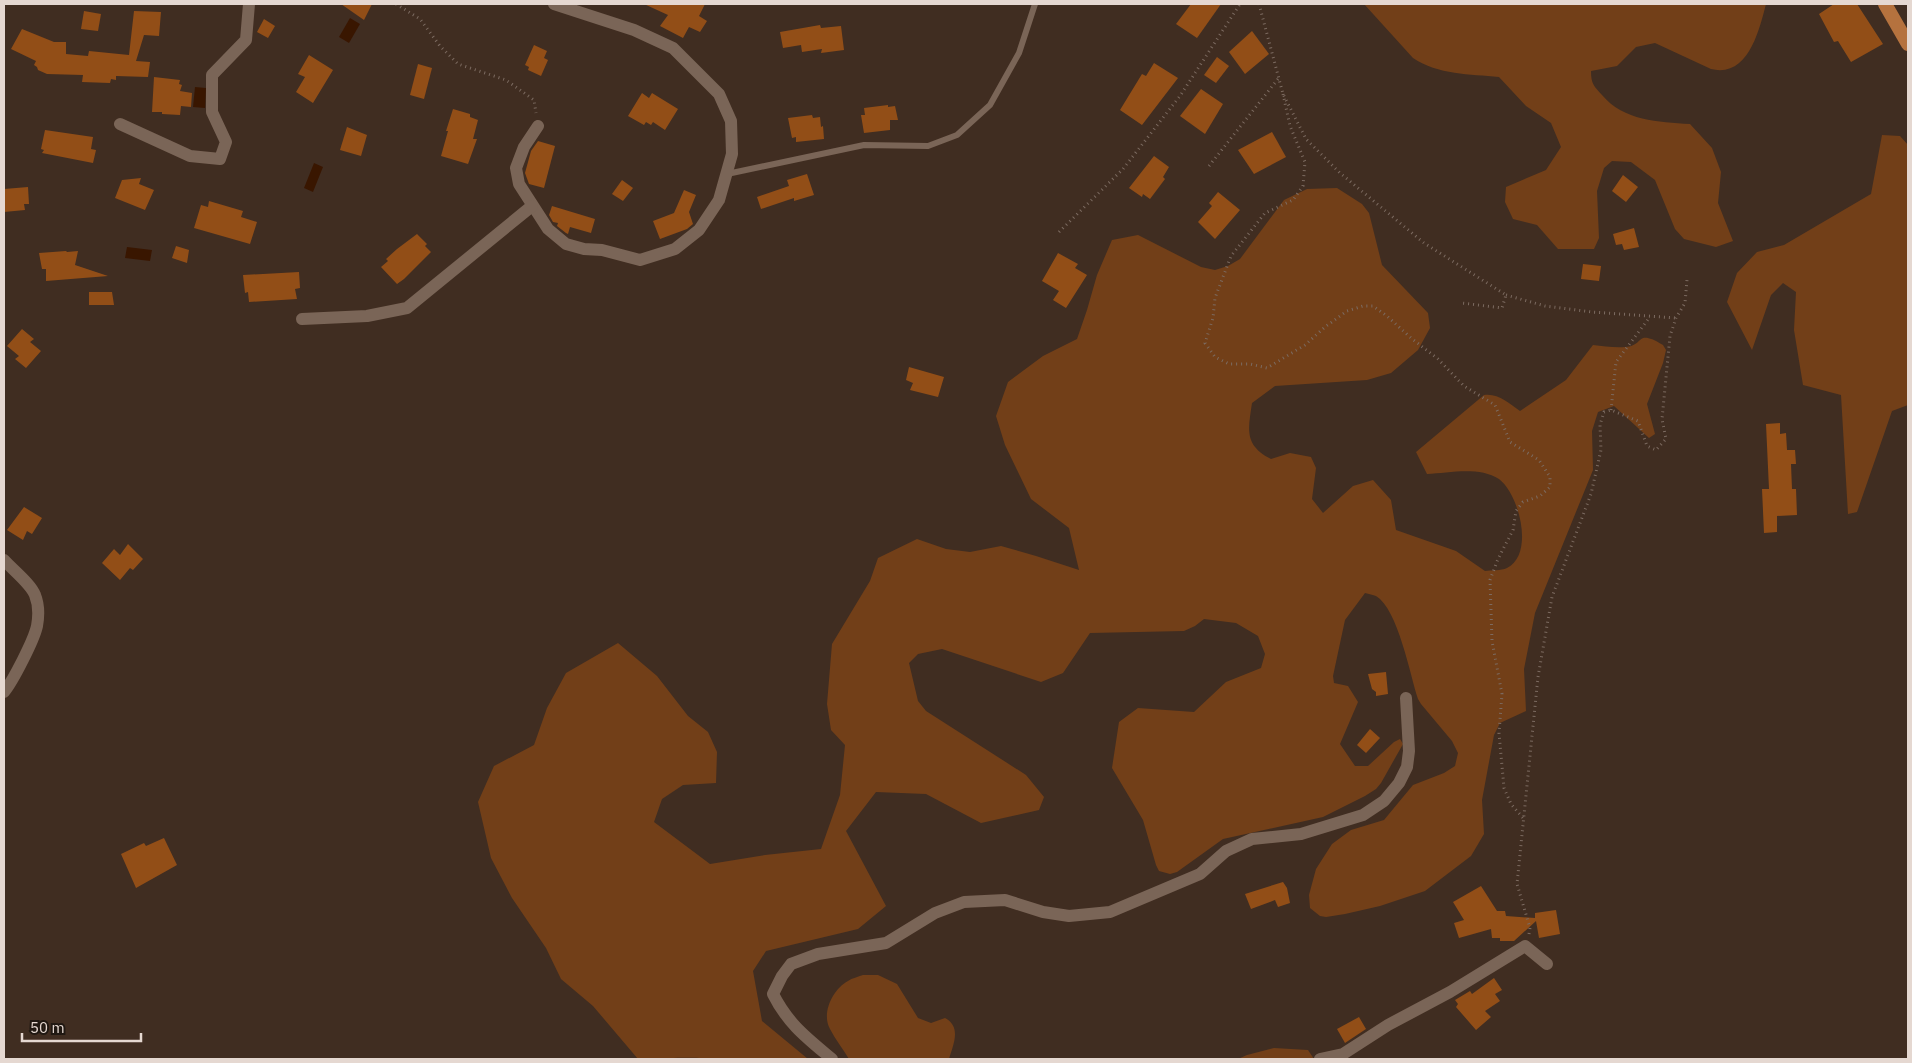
<svg xmlns="http://www.w3.org/2000/svg" width="1912" height="1063" font-family="'IBM Plex Sans',sans-serif">
	<style>
		.green { fill: #723f18 }
		.water { fill: #391600 }
		.building { fill: #924e17 }
		.lines { fill: none; stroke-linecap: round; stroke-linejoin: round }
		.path { stroke: #7c6b61; stroke-width: 3; stroke-dasharray: 1 4; stroke-linecap: butt }
		.service { stroke: #7a6557; stroke-width: 6 }
		.minor { stroke: #7a6557; stroke-width: 12 }
		.primary { stroke: #b5723e; stroke-width: 14 }
	</style>
	<rect width="100%" height="100%" fill="#402d21"/>
	<g class="green">
		<path d="M1364,4h402c-7,27 -18,74 -55,65l-56,-26 -19,4 -19,19 -26,5c0,13 3,15 11,24 22,26 56,27 88,29l22,24 9,24 -3,31 15,38 -17,6 -32,-8 -9,-10 -20,-49 -24,-18 -19,-1 -8,7 -7,23 2,47 -5,11h-36l-21,-24 -24,-6 -8,-17 1,-15 40,-17 15,-23 -10,-24 -25,-17 -27,-29c-29,-3 -61,-2 -86,-19z"/>
		<path d="M1882,135l18,1 8,9v260l-16,6 -35,101 -9,2 -7,-119 -38,-10 -9,-55 2,-38 -13,-9 -12,12 -19,55 -25,-48 10,-29 20,-21 27,-7 87,-51z"/>
		<path d="M1337,188l25,16 7,9 13,52 46,48 2,15 -12,22 -27,23 -24,7 -92,6 -23,17c-4,27 -8,42 19,56l19,-6 21,4 5,11 -4,31 11,14 30,-27 20,-6 18,20 5,30 60,21 29,20c6,-1 16,0 22,-3 28,-14 12,-74 -8,-89 -20,-13 -50,-6 -72,-5l-11,-22 68,-57c14,-2 25,8 36,16l46,-31 27,-35c10,1 22,3 32,2 20,-1 10,-19 38,-2l3,5 -3,13 -16,41 8,30 -6,4 -35,-32 -16,6 -6,19 1,39 -58,143 -11,56 2,42 -26,12 -6,12 -12,65 2,34 -13,22 -46,35 -45,15 -35,8 -19,3 -6,-1 -10,-8 -1,-13 7,-26 16,-25 19,-14 33,-10 29,-35 31,-12 11,-7 3,-13 -6,-12 -31,-37 -3,-5c-8,-24 -20,-90 -42,-103 -3,-1 -7,-2 -11,-3l-20,27 -12,56 1,7 14,3 10,16 -18,42 15,22h13l26,-24 6,-3 3,5 -22,39 -5,6 -11,7 -42,21 -100,22 -46,33 -7,2 -11,-3 -3,-6 -13,-45 -31,-52 7,-46 19,-14 56,4 32,-30 35,-14 4,-14 -7,-18 -22,-13 -32,-4 -9,7 -11,5 -94,2 -27,40 -22,9 -99,-33 -24,5 -9,9 9,38 8,10 100,64 18,22 -5,13 -58,13 -55,-29 -50,-2 -30,39 40,75 -28,23 -92,22 -13,20 9,50 46,38h-103c-5,-3 -56,0 -67,0l-45,-53 -32,-27 -15,-31 -34,-50 -21,-40 -13,-56 16,-36 40,-21 13,-37 19,-35 52,-30 39,33 31,40 20,16 9,20 -1,31 -33,2 -21,14 -8,23 56,42 55,-9 56,-6 19,-54 5,-50 -14,-15 -4,-26 5,-60 38,-63 8,-23 39,-19 29,10 24,3 31,-6 35,10 43,14 -10,-42 -38,-29 -26,-54 -9,-29 12,-34 35,-26 34,-17 10,-29 10,-35 15,-35 26,-5 63,32 14,3 13,-4 12,-7 44,-59 23,-11z"/>
		<path d="M863,975h15l19,9 21,34 13,5 14,-5c17,9 8,27 4,41h-100c-6,-10 -14,-20 -19,-30 -9,-16 3,-40 18,-48 4,-3 10,-4 15,-6z"/>
		<path d="M1274,1048l34,2 6,9h-76l9,-4z"/>
	</g>
	<g class="water">
		<path d="M350,18l10,6 -11,19 -10,-6z"/>
		<path d="M195,87l11,1 -1,20 -12,-1z"/>
		<path d="M314,163l9,4 -10,25 -9,-4z"/>
		<path d="M127,247l25,3 -2,11 -25,-3z"/>
	</g>
	<g class="building">
		<path d="M341,4h31l-8,16z"/>
		<path d="M644,4h61l-6,12 8,5 -7,11 -11,-5 -6,11 -23,-12 8,-11z"/>
		<path d="M1191,4h30l-24,34 -21,-14z"/>
		<path d="M1834,4h23l26,40 -32,18 -13,-21 -4,1 -15,-28z"/>
		<path d="M84,11l17,3 -3,17 -17,-2z"/>
		<path d="M134,11l27,1 -2,24 -15,-1 -8,26 14,1 -2,15 -32,-1v4l-5,-1 -1,4 -28,-1 1,-7 -36,-1 -9,-4 -1,-3 -3,-2 2,-4 -25,-12 11,-20 32,13h12v12l22,2 1,-5 40,4z"/>
		<path d="M264,19l11,7 -7,12 -11,-6z"/>
		<path d="M820,25l1,3 20,-2 3,24 -23,3 1,-4 -20,3 -1,-7 -18,3 -3,-16z"/>
		<path d="M1252,31l17,23 -24,20 -16,-22z"/>
		<path d="M534,45l13,6 -3,7 4,2 -7,16 -13,-6 1,-3 -4,-2z"/>
		<path d="M309,55l24,15 -20,33 -17,-11 9,-15 -7,-3z"/>
		<path d="M1217,57l12,9 -13,17 -12,-8z"/>
		<path d="M1154,63l24,15 -36,47 -22,-15 22,-36 4,2z"/>
		<path d="M418,64l14,4 -8,31 -14,-4z"/>
		<path d="M154,77l26,3 -1,4 3,1 -2,6 12,2 -1,14 -10,-1 -1,9 -18,-1v-2h-10z"/>
		<path d="M1201,89l22,15 -18,30 -25,-18z"/>
		<path d="M642,93l7,5 3,-5 26,16 -13,21 -12,-8 -2,3 -5,-3 -2,3 -16,-9z"/>
		<path d="M888,105v2l7,-1 3,14h-8v10l-26,3 -3,-18h4l-1,-7z"/>
		<path d="M453,109l17,5v3l8,3 -5,19h4l-9,25 -27,-8 7,-25h-2z"/>
		<path d="M812,115l1,3 7,-1 1,10 2,-1 1,13 -28,3v-5l-4,1 -4,-20z"/>
		<path d="M347,127l20,8 -6,21 -21,-6z"/>
		<path d="M45,130l48,7 -2,12 5,1 -3,13 -51,-10 2,-3 -3,-1z"/>
		<path d="M1272,132l14,25 -32,17 -16,-24z"/>
		<path d="M538,141l17,5 -11,42 -15,-4 -4,-11 6,-22z"/>
		<path d="M1154,156l15,11 -6,10 2,2 -15,20 -7,-5 -1,3 -13,-9z"/>
		<path d="M807,174l7,21 -20,6v-3l-33,11 -4,-12 32,-11 -2,-6z"/>
		<path d="M1623,175l15,12 -12,15 -14,-11z"/>
		<path d="M141,178l-2,6 15,6 -9,20 -30,-12 7,-18z"/>
		<path d="M622,180l11,8 -10,13 -11,-7z"/>
		<path d="M28,187l1,17h-5l1,6 -21,2v-23z"/>
		<path d="M684,190l12,5 -7,17 4,12 -6,5 -27,10 -7,-18 21,-8z"/>
		<path d="M1218,192l22,18 -25,29 -17,-17 14,-16 -3,-3z"/>
		<path d="M209,201l34,10 -2,6 16,5 -7,22 -56,-16 7,-23 7,2z"/>
		<path d="M552,206l43,13 -4,14 -21,-6 -2,7 -2,-1 -9,-7 1,-3 -5,-1 -4,-7z"/>
		<path d="M1634,228l5,19 -15,3 -2,-6 -6,1 -3,-11z"/>
		<path d="M417,234l10,10 -2,2 6,6 -27,27 -7,5 -16,-17 7,-6 -2,-2 11,-10z"/>
		<path d="M176,246l13,4 -2,13 -15,-5z"/>
		<path d="M66,251l1,1 11,-1 -3,14 33,11 -62,5v-12h-4l-3,-16z"/>
		<path d="M1058,253l20,11 -3,4 12,7 -21,33 -13,-8 6,-9 -17,-10z"/>
		<path d="M1583,264l18,2 -2,15 -18,-2z"/>
		<path d="M299,272l1,16 -5,1 2,10 -48,3 -1,-10 -3,1 -2,-18z"/>
		<path d="M89,292h23l2,13h-25z"/>
		<path d="M22,329l12,10 -4,3 11,9 -15,17 -11,-9 4,-3 -12,-10z"/>
		<path d="M909,367l35,10 -6,20 -28,-7 3,-7 -7,-3z"/>
		<path d="M1780,423v11l6,-1 1,17h8l1,14h-5l1,25h4l1,26 -20,1v16l-13,1 -2,-44h7l-3,-65z"/>
		<path d="M24,507l18,11 -10,16 -5,-3 -4,9 -16,-10z"/>
		<path d="M128,544l15,15 -10,11 -3,-2 -10,12 -18,-17 12,-14 6,6z"/>
		<path d="M1386,672l2,22 -12,2v-4l-4,-3 -4,-15z"/>
		<path d="M1370,729l10,9 -14,15 -9,-8z"/>
		<path d="M164,838l13,27 -41,23 -15,-34 23,-11 2,3z"/>
		<path d="M1283,882l4,6 3,15 -12,4 -3,-7 -24,9 -6,-15z"/>
		<path d="M1481,886l16,25h8l1,5 29,2v-5l21,-3 4,24 -21,4 -3,-17 -22,20h-14v-3h-8l-1,-9 -32,9 -5,-15 10,-3 -11,-18z"/>
		<path d="M1494,978l8,12 -7,4 5,7 -15,10 6,6 -15,13 -20,-23 2,-3 -3,-4 15,-9 2,3z"/>
		<path d="M1359,1017l7,12 -21,14 -8,-14z"/>
	</g>
	<g class="lines">
		<g class="path">
			<path d="M396,4l24,15 20,27 18,18 48,16 28,20 2,13"/>
			<path d="M1259,4l24,90 23,45 34,34 84,70 82,52 -4,13 -40,-5"/>
			<path d="M1283,94l7,32 15,36 -2,24 -10,14 -28,13 -34,43 -16,42 -2,20 -8,25 10,14 14,7h21l17,4 38,-23 20,-18 22,-16 16,-5h10l14,10 24,22 27,21 26,27 31,19 15,37 29,18 11,17v10l-10,9 -17,6 -7,9 -3,19 -15,29 -8,21 2,61 10,53 -3,39 5,55 7,16 12,14"/>
			<path d="M1209,166l69,-87"/>
			<path d="M1059,232l64,-63 57,-73 60,-92"/>
			<path d="M1506,295l39,11 47,6 84,6"/>
			<path d="M1611,410l5,-48 34,-45"/>
			<path d="M1529,934l1,-6 -13,-44 21,-207 14,-80 39,-103 10,-44 -1,-25 4,-13 7,-2 27,11 9,25 9,4 10,-11 -4,-20 8,-83 6,-18 9,-15 2,-23"/>
		</g>
		<path class="service" d="M727,174l137,-29 64,1 29,-11 33,-30 29,-52 16,-49"/>
		<g class="minor">
			<path d="M120,124l70,32 30,3 6,-17 -14,-30v-37l34,-35 3,-36"/>
			<path d="M538,126l-14,21 -8,21 3,16 29,45 18,15 18,5 18,1 38,10 35,-11 24,-19 20,-30 13,-46 -1,-33 -12,-27 -46,-46 -39,-18 -80,-26"/>
			<path d="M302,319l65,-3 40,-8 125,-102"/>
			<path d="M4,560c8,9 27,24 31,35 4,10 4,20 2,31 -3,14 -24,55 -33,66"/>
			<path d="M832,1059c-25,-21 -44,-35 -59,-65l9,-18 9,-12 27,-10 68,-11 49,-30 29,-11 41,-2 38,12 26,4 41,-4 90,-38 26,-23 26,-12 49,-5 62,-19 21,-14 15,-18 8,-16 2,-16 -3,-53"/>
			<path d="M1320,1059l23,-5 45,-29 62,-33 75,-46 22,18"/>
		</g>
		<path class="primary" d="M1885,4l23,40"/>
	</g>
	<rect width="1912" height="1063" fill="none" stroke="#e5d8d1" stroke-width="10"/>
	<path d="M22 1033v8h119v-8" fill="none" stroke="#e5d8d1" stroke-width="2.5"/>
	<text x="30" y="1033" font-size="15" fill="#e5d8d1" stroke="#201812" stroke-width="4" paint-order="stroke">50 m</text>
</svg>
